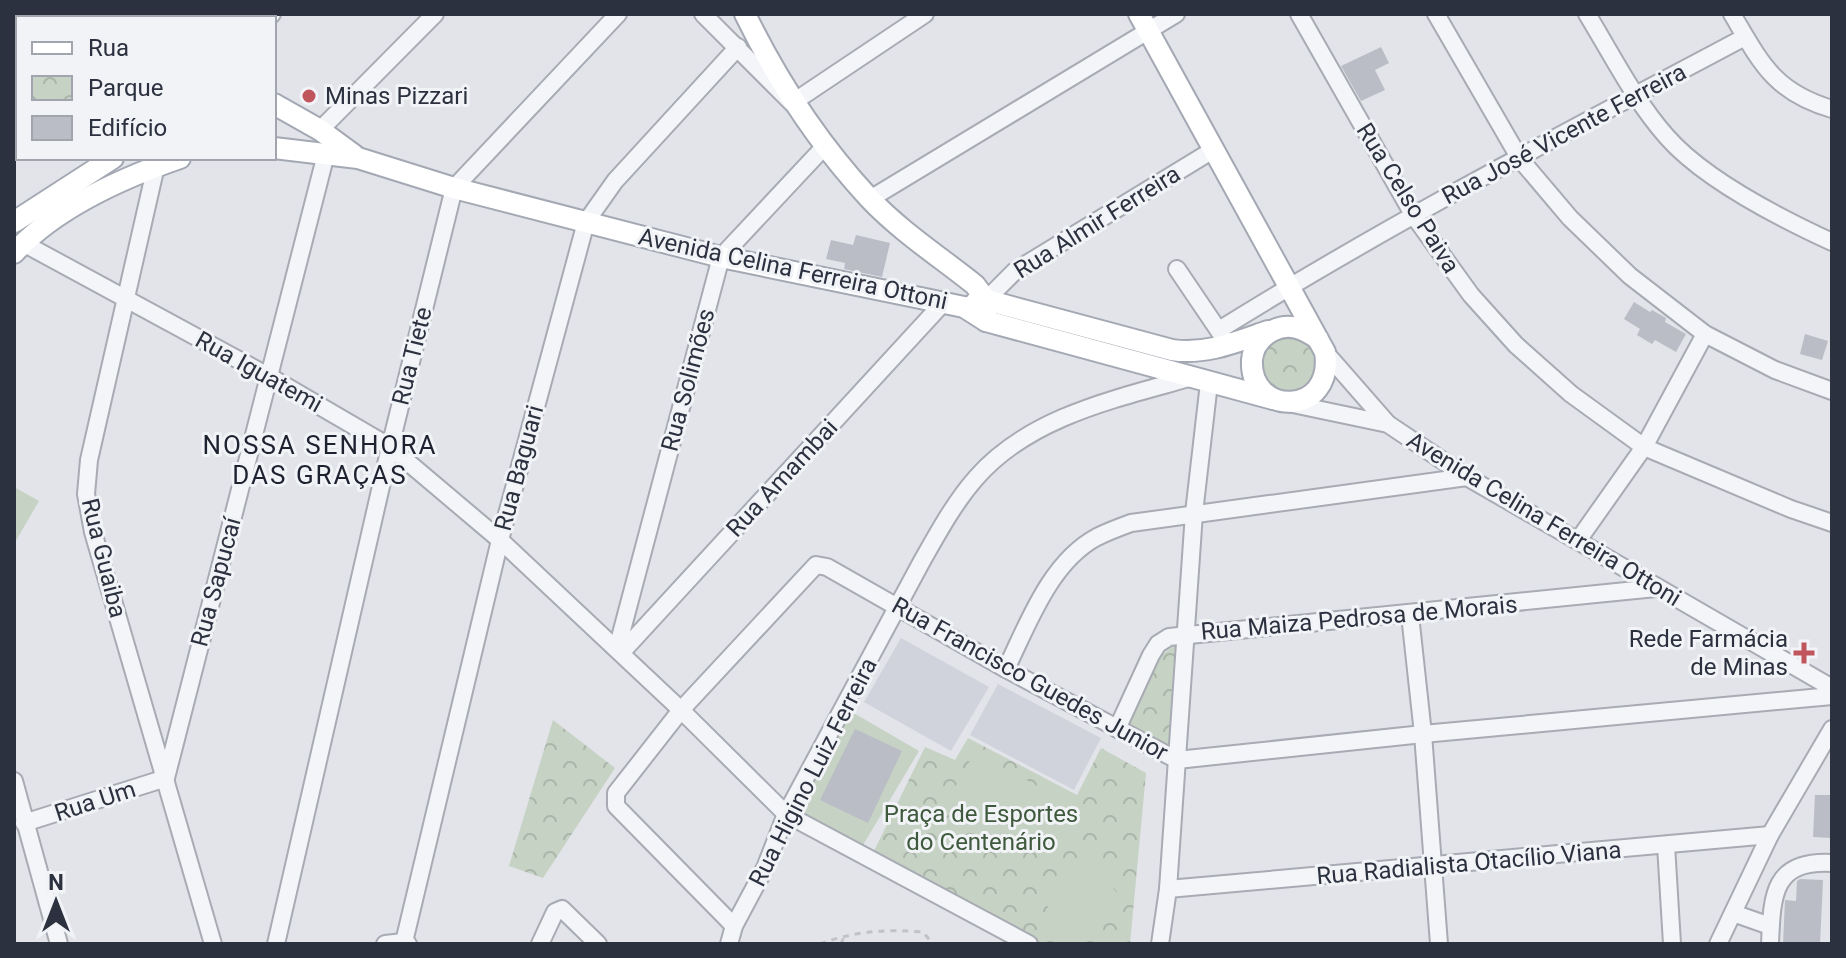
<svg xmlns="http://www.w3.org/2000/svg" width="1846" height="958" font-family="Roboto,sans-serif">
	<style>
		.built { fill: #d0d3db }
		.park { fill: url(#park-crowns) }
		.pitch { fill: #c6d2c4 }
		.building { fill: #babdc5 }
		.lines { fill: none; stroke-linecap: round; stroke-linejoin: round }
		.minor-casing { stroke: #a8abb3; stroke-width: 20 }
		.major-casing { stroke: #a3a8b3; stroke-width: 24 }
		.path { stroke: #c0c2c8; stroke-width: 3; stroke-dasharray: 6 6; stroke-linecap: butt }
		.minor { stroke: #f4f5f8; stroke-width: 16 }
		.major { stroke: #fff; stroke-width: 20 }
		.poi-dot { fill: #c0555b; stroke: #f1f3f7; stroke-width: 3 }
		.labels { text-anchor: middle; stroke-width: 6; stroke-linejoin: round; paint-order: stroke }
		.poi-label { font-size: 24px; fill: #2c313f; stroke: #f1f3f7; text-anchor: start }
		.street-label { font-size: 24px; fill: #2c313f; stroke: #f1f3f7 }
		.park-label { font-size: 24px; fill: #3e593b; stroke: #f1f3f7 }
		.neighbourhood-label { font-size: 26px; letter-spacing: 2px; fill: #1e2230; stroke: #f1f3f7 }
	</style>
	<defs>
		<pattern id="park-crowns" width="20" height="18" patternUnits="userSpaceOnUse" patternTransform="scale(2)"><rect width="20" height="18" fill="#c6d2c4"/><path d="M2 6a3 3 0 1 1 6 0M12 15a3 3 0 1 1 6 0" fill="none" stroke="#aab5a9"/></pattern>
	</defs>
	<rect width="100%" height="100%" fill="#e2e4e9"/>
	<g class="built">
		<path d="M901,638l88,49 -38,64 -87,-49z"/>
		<path d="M998,684l103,54 -27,52 -104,-55z"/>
	</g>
	<g class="park">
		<path d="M1285,336l18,3c14,15 19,32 6,50l-41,6 -11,-36c7,-13 14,-21 28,-23z"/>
		<path d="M1184,638l-9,114 -53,-27 36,-67z"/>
		<path d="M553,720l62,48 -72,110 -34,-12z"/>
		<path d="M968,738l109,57 24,-47 45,25 -16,171h-89l-167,-93 51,-104 30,13z"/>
	</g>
	<g class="pitch">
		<path d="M14,487l25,14 -25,43z"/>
		<path d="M852,712l67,39 -56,94 -66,-36z"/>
		<path d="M975,752l97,53 -25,50 -100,-54z"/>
		<path d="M1089,854l37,52 -54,37 -36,-54z"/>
	</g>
	<g class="building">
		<path d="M1381,47l8,16 -14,7 10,20 -24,11 -20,-35z"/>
		<path d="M856,235l34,8 -8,34 -38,-8 1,-6 -19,-4 5,-19 22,5z"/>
		<path d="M1634,302l16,10 2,-2 14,8 -1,4 21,12 -10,18 -21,-12 -3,4 -15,-9 3,-6 -16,-10z"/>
		<path d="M1805,334l23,7 -6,19 -22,-6z"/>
		<path d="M855,729l47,22 -34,72 -48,-23z"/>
		<path d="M1815,795h17v43l-19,-1z"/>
		<path d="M1800,879l23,1 -3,64h-37l2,-44 11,1 1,-20z"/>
	</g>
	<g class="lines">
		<defs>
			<g id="minor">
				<path d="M190,14l5,4"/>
				<path d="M703,14l89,89 133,-89"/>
				<path d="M1299,14l115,202 57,79 45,50 55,49 73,53 147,62 41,14"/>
				<path d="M1436,14l84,145 50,59 60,58 75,58 70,36 57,21"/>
				<path d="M1587,14c25,41 48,87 80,123 37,42 115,82 165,105"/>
				<path d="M1732,14c29,49 42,78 100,95"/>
				<path d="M86,18l4,-4"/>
				<path d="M268,18l4,-4"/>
				<path d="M14,92l4,-4"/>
				<path d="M320,130l115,-116"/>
				<path d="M156,166l-67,294 -3,34 7,38 120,412"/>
				<path d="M870,199l306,-185"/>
				<path d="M23,243l247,134 120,70 110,93 181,170 105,104 243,130"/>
				<path d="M1177,269l46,68"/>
				<path d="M986,300l29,-29 198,-121"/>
				<path d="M1219,330c170,-106 349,-199 526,-293"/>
				<path d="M1325,352l63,72"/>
				<path d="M1288,403l100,21 79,53 365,211"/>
				<path d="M1579,539l65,-92 61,-113"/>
				<path d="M1410,615l13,119 16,210"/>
				<path d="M617,649l104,-392 104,-111"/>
				<path d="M621,653l322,-350"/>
				<path d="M1006,669c22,-45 44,-107 91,-132 10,-5 23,-10 34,-14l336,-46"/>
				<path d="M1117,729l34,-74 7,-11 11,-7 487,-49"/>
				<path d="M14,781l45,163"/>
				<path d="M24,823l142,-45 160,-624"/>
				<path d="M1666,845l6,99"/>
				<path d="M1168,889l602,-54"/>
				<path d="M1733,913l37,13"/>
				<path d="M734,926l-118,-120v-13l65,-83 135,-145 11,2 179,102 171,91 246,-26 409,-38"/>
				<path d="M404,942l96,-402 86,-318 29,-41 123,-134"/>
				<path d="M276,944l114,-497 64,-259 164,-174"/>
				<path d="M385,944l19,-2 4,2"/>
				<path d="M540,944l15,-32 7,-3 36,35"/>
				<path d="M729,944l5,-18 31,-58 21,-54 136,-253c16,-28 32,-58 54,-83 53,-61 139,-79 213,-100"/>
				<path d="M1160,944l8,-55 26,-376 15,-130"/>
				<path d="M1718,944l52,-109 62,-106"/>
				<path d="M1770,944c2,-50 3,-84 62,-81"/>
			</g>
			<g id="major">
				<path d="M745,14c33,68 73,129 124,184 31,33 71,59 106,87l11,15v21"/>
				<path d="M1139,14l186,338c10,65 -76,65 -73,8 1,-13 9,-23 20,-29 17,-9 32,-2 46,8"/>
				<path d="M274,104l46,26 34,25"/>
				<path d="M274,148l84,10 96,30 267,69 243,50 22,14 287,78"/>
				<path d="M14,222l99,-64"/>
				<path d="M14,253c42,-46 108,-75 166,-95"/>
				<path d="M975,303l11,-3 186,50c34,5 64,-8 96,-19"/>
			</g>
		</defs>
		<use href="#minor" class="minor-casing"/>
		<use href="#major" class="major-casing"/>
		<g class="path">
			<path d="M820,944c35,-13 66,-15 103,-12l10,12"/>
			<path d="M841,944l4,-10"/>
		</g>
		<use href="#minor" class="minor"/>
		<use href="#major" class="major"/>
	</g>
	<g class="poi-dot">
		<circle cx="309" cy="96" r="8"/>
		<path d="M1800 641h8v8h8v8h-8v8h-8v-8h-8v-8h8z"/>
	</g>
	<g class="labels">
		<g class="poi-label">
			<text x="325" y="104">Minas Pizzari</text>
			<text x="1788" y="647" text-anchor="end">Rede Farmácia<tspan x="1788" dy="28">de Minas</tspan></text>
		</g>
		<g class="street-label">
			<text transform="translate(1564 134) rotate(-28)" y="8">Rua José Vicente Ferreira</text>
			<text transform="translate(1408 198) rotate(58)" y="8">Rua Celso Paiva</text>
			<text transform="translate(1097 222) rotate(-32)" y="8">Rua Almir Ferreira</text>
			<text transform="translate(793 269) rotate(12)" y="8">Avenida Celina Ferreira Ottoni</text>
			<text transform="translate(412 356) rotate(-76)" y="8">Rua Tiete</text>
			<text transform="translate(259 372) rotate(29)" y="8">Rua Iguatemi</text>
			<text transform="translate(688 380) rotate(-75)" y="8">Rua Solimões</text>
			<text transform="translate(519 468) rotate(-75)" y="8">Rua Baguari</text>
			<text transform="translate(782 478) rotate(-47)" y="8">Rua Amambai</text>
			<text transform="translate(1544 519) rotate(31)" y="8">Avenida Celina Ferreira Ottoni</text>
			<text transform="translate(104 558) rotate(76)" y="8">Rua Guaiba</text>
			<text transform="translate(216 582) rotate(-75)" y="8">Rua Sapucaí</text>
			<text transform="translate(1359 618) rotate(-5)" y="8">Rua Maiza Pedrosa de Morais</text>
			<text transform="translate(1030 679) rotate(29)" y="8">Rua Francisco Guedes Junior</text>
			<text transform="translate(813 772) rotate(-63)" y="8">Rua Higino Luiz Ferreira</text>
			<text transform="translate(95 801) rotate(-18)" y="8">Rua Um</text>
			<text transform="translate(1469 863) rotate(-5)" y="8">Rua Radialista Otacílio Viana</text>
		</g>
		<g class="park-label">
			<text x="981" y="822">Praça de Esportes<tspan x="981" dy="28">do Centenário</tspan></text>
		</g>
		<g class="neighbourhood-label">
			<text x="320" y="454">NOSSA SENHORA<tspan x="320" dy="30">DAS GRAÇAS</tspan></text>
		</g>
	</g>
	<rect width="1846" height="958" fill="none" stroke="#2c313f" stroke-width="32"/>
	<rect x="16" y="16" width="260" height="144" fill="#f1f3f7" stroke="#a2a5ad" stroke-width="2"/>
	<rect x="32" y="42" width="40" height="12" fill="#ffffff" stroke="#a2a5ad" stroke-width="2"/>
	<text x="88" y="56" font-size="24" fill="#2c313f">Rua</text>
	<rect x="32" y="76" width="40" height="24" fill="url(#park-crowns)" stroke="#a2a5ad" stroke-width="2"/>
	<text x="88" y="96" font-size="24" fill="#2c313f">Parque</text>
	<rect x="32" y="116" width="40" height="24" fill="#babdc5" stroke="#a2a5ad" stroke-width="2"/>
	<text x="88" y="136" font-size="24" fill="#2c313f">Edifício</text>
	<g transform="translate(56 902)" stroke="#f1f3f7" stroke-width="6" paint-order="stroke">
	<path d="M0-6L14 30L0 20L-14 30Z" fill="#2c313f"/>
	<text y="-12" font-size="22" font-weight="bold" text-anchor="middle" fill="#2c313f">N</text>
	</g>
</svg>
